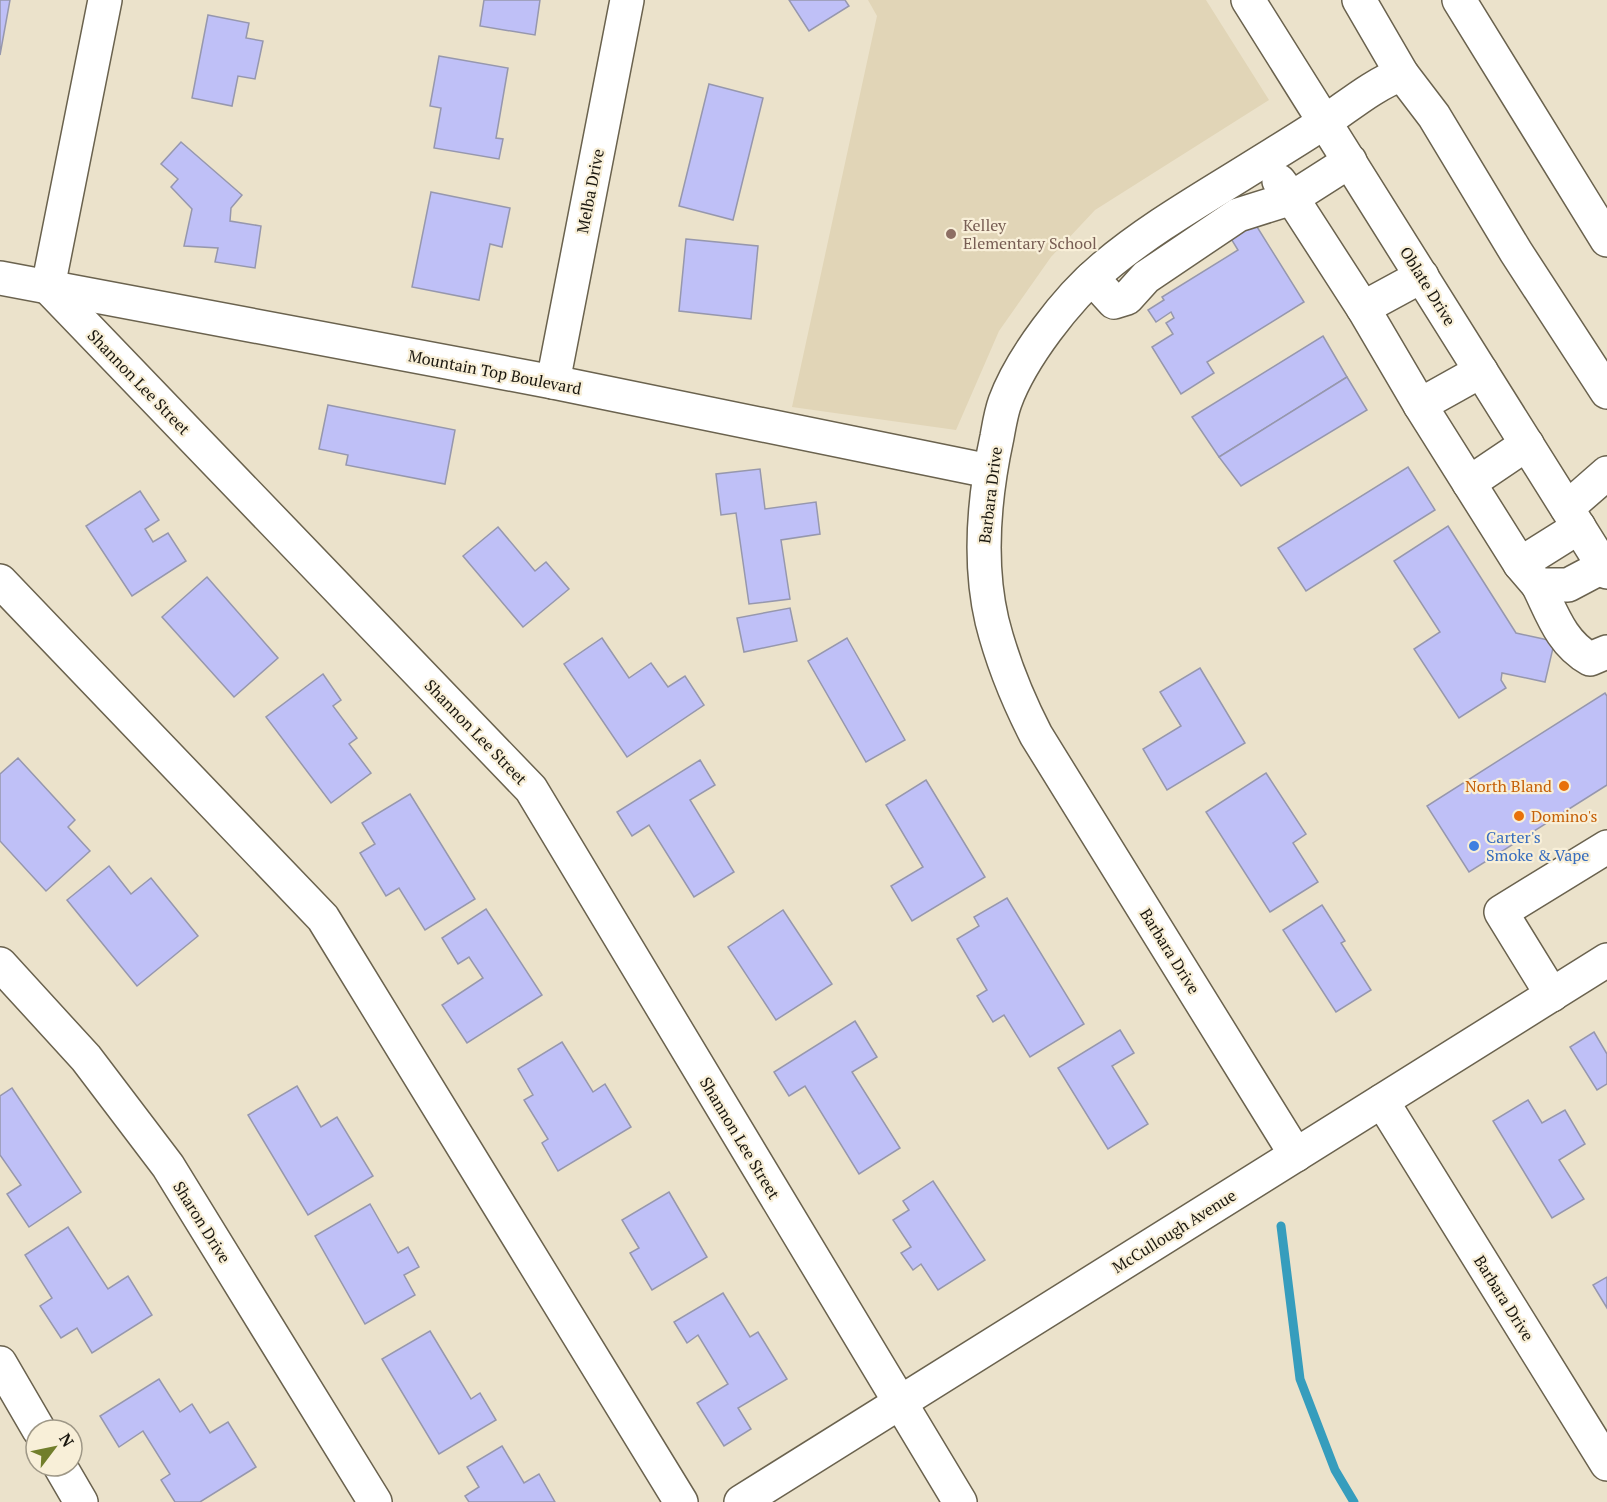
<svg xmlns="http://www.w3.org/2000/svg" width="1607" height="1502" font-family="'PT Serif',serif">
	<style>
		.built { fill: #e1d5b7 }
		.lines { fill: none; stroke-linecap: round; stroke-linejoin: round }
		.stream { stroke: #369dbd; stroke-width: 9 }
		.building { fill: #bfc0f7; stroke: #9697ad; stroke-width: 1.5 }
		.minor-casing { stroke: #6a624e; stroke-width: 36 }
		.major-casing { stroke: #6a624e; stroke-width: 36 }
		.minor { stroke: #fff; stroke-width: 33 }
		.major { stroke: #fff; stroke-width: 33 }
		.education-dot { fill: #8d6e63; stroke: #f8efd8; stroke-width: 2 }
		.food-dot { fill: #e8710a; stroke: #f8efd8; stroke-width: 2 }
		.shop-dot { fill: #3f7fe0; stroke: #f8efd8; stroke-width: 2 }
		.labels { text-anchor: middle; stroke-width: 4.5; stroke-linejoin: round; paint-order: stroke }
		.street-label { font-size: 16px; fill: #19160e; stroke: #f8efd8 }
		.education-label { font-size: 16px; fill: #785e54; stroke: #f8efd8; text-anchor: start }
		.food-label { font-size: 16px; fill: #c56008; stroke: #f8efd8; text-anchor: end }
		.shop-label { font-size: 16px; fill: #366cbe; stroke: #f8efd8; text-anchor: start }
	</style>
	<rect width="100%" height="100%" fill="#ebe2cb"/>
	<path class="built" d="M868,0h338l63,100 -174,110 -44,47 -52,74 -43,99 -164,-23 85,-391z"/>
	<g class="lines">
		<path class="stream" d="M1281,1226l19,153 35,91 19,32"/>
	</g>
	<g class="building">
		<path d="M0,0h10l-10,55z"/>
		<path d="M484,0h56l-5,35 -55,-9z"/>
		<path d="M789,0h56l4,6 -40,25z"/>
		<path d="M208,15l41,8 -3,15 17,3 -8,38 -17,-3 -6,30 -40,-8z"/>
		<path d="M439,56l69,12 -12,70 7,1 -4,20 -65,-11 7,-40 -11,-2z"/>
		<path d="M709,84l54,14 -30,122 -54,-14z"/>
		<path d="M181,142l61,53 -11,13 -1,13 31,5 -6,42 -40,-6 3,-14 -34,-2 8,-37 -21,-22 7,-8 -17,-15z"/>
		<path d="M431,192l79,16 -8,39 -12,-3 -11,56 -67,-13z"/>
		<path d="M1254,222l50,80 -97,60 7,11 -33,21 -29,-47 21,-13 -7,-11 8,-5 -3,-6 -15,10 -8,-12 16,-10 -2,-3 76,-47 -8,-13z"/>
		<path d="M686,239l72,7 -7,73 -72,-8z"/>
		<path d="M1323,336l24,41 -128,80 -27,-40z"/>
		<path d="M1347,377l20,33 -126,76 -22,-29z"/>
		<path d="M328,405l127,25 -10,54 -99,-19 2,-10 -29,-6z"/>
		<path d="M1408,467l27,43 -129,81 -28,-43z"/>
		<path d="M760,469l5,40 51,-7 4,32 -39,6 9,59 -41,5 -13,-91 -15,2 -5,-41z"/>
		<path d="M140,491l19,29 -14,9 8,13 15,-9 18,28 -54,35 -46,-70z"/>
		<path d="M1448,526l68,107 32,7 5,8 -8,34 -43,-9 -1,7 5,8 -47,30 -45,-69 26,-17 -46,-71z"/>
		<path d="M498,527l37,44 11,-9 23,27 -46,38 -60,-71z"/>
		<path d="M207,577l71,81 -44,39 -72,-80z"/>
		<path d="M790,608l7,33 -53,11 -7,-34z"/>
		<path d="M602,638l27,40 22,-15 17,24 17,-11 19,29 -77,52 -63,-93z"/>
		<path d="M847,638l58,102 -39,22 -58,-101z"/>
		<path d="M1200,668l45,75 -78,47 -24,-41 38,-23 -21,-34z"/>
		<path d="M323,674l18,26 -8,6 24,32 -8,6 22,29 -40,30 -65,-86z"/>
		<path d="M1605,693l2,3v89l-138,87 -42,-66z"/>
		<path d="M18,758l57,62 -7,7 22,24 -44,40 -46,-50v-67z"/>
		<path d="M700,760l15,25 -25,15 44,72 -40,25 -45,-72 -17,11 -15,-24z"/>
		<path d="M1266,773l40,61 -13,9 25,39 -48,30 -64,-100z"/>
		<path d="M926,780l59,97 -73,44 -21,-35 32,-19 -37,-62z"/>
		<path d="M410,794l65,105 -50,31 -26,-42 -13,8 -26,-43 15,-9 -13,-21z"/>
		<path d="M109,866l22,28 20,-16 47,58 -61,50 -70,-86z"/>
		<path d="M1007,898l77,126 -54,33 -26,-42 -11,7 -16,-26 10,-6 -30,-51 22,-13 -5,-9z"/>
		<path d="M1322,905l23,36 -4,2 30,47 -35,22 -53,-82z"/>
		<path d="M486,909l56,86 -75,48 -25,-38 41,-27 -14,-21 -11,7 -16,-26z"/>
		<path d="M783,910l49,74 -56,36 -48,-73z"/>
		<path d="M855,1021l22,36 -25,15 48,76 -41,26 -54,-88 -16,10 -15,-24z"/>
		<path d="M1120,1030l14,23 -22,13 36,58 -40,25 -50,-81z"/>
		<path d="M1594,1032l13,22v30l-10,6 -27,-43z"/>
		<path d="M562,1042l31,50 12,-8 26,43 -73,44 -16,-28 6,-4 -24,-39 9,-5 -15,-26z"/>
		<path d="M297,1086l24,41 16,-10 36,59 -65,39 -60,-100z"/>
		<path d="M12,1088l69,104 -52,35 -22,-33 14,-9 -21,-30v-59z"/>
		<path d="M1528,1100l14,23 23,-13 20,34 -26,16 25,39 -32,19 -59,-97z"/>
		<path d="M933,1181l52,79 -47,30 -17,-26 -8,6 -12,-17 10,-6 -18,-27 16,-10 -6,-9z"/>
		<path d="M669,1192l38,65 -55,33 -22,-37 9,-5 -17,-28z"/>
		<path d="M370,1204l28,49 10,-6 11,20 -15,8 11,20 -50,29 -50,-88z"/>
		<path d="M68,1227l40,62 20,-13 24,39 -60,38 -15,-25 -16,10 -21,-32 12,-8 -27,-43z"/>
		<path d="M1607,1277v31l-14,-23z"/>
		<path d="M723,1293l27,44 8,-5 29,47 -49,29 13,21 -27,17 -27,-43 31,-19 -30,-49 -11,8 -13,-21z"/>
		<path d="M430,1331l41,68 9,-6 16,27 -57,34 -57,-95z"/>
		<path d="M159,1379l21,33 12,-8 18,29 18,-11 28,45 -56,35h-25l-14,-22 9,-6 -27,-43 -24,16 -19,-31z"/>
		<path d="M502,1446l22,37 15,-9 16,28h-86l-4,-6 14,-9 -12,-20z"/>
	</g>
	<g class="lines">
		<defs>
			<g id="minor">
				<path d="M105,0l-57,287 483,502 429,713"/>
				<path d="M1248,0l359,572"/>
				<path d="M1359,0l43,74 32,42 82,136 91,140"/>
				<path d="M1459,0l148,240"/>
				<path d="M1279,181l13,17 71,110"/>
				<path d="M1422,276l-59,32 57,97 100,159 18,21h30l36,-19"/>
				<path d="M0,278l553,104 436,89"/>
				<path d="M1092,278l22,24 13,-4 19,-21 92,-62 54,-17 58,-37"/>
				<path d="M553,382l74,-382"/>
				<path d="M1420,405l61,-34"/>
				<path d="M1469,483l58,-39"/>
				<path d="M1567,508l40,-35"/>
				<path d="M1520,564l59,-37"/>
				<path d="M0,581l323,337 358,584"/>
				<path d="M1538,585c14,28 23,58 52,74l17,-7"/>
				<path d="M0,964l86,94 82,108 207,336"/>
				<path d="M1552,995l-51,-83 106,-65"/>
				<path d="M1382,1101l225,363"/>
				<path d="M1296,1155l-260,-420c-19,-37 -34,-74 -44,-114 -14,-60 -8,-124 5,-184 2,-11 4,-24 8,-35 16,-44 62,-104 98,-134 46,-39 99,-69 150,-101 24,-15 49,-30 73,-46 25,-17 47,-36 76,-47"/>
				<path d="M0,1363l39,67"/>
				<path d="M60,1466l21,36"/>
			</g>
			<path id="major" d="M741,1502l866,-542"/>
		</defs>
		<use href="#minor" class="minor-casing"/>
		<use href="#major" class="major-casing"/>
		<use href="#minor" class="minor"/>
		<use href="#major" class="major"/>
	</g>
	<circle class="education-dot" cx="951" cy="234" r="6"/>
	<g class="food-dot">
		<circle cx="1564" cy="786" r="6"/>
		<circle cx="1519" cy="816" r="6"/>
	</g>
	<circle class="shop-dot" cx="1474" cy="846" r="6"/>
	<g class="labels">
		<g class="street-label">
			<text transform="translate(590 191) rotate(-79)" y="6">Melba Drive</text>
			<text transform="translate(1428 286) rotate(58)" y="6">Oblate Drive</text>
			<text transform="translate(495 372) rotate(11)" y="6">Mountain Top Boulevard</text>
			<text transform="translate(139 382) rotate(46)" y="6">Shannon Lee Street</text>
			<text transform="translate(990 495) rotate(-83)" y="6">Barbara Drive</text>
			<text transform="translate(476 732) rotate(46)" y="6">Shannon Lee Street</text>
			<text transform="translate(1170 951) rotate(58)" y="6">Barbara Drive</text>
			<text transform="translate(740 1138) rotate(59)" y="6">Shannon Lee Street</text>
			<text transform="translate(202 1222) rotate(58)" y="6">Sharon Drive</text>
			<text transform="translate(1174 1231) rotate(-32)" y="6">McCullough Avenue</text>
			<text transform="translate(1504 1298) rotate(58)" y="6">Barbara Drive</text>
		</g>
		<g class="education-label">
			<text x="963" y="231">Kelley<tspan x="963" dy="18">Elementary School</tspan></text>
		</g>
		<g class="food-label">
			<text x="1552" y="792">North Bland</text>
			<text x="1531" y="822" text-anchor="start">Domino's</text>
		</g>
		<g class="shop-label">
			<text x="1486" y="843">Carter's<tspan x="1486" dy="18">Smoke &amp; Vape</tspan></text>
		</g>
	</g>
	<g transform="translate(54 1448) rotate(58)"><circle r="28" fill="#f8efd8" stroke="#9f9887" stroke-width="1.5"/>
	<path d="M0-4.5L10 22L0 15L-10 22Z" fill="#717e2b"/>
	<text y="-9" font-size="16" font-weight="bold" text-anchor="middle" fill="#19160e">N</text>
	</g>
</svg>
